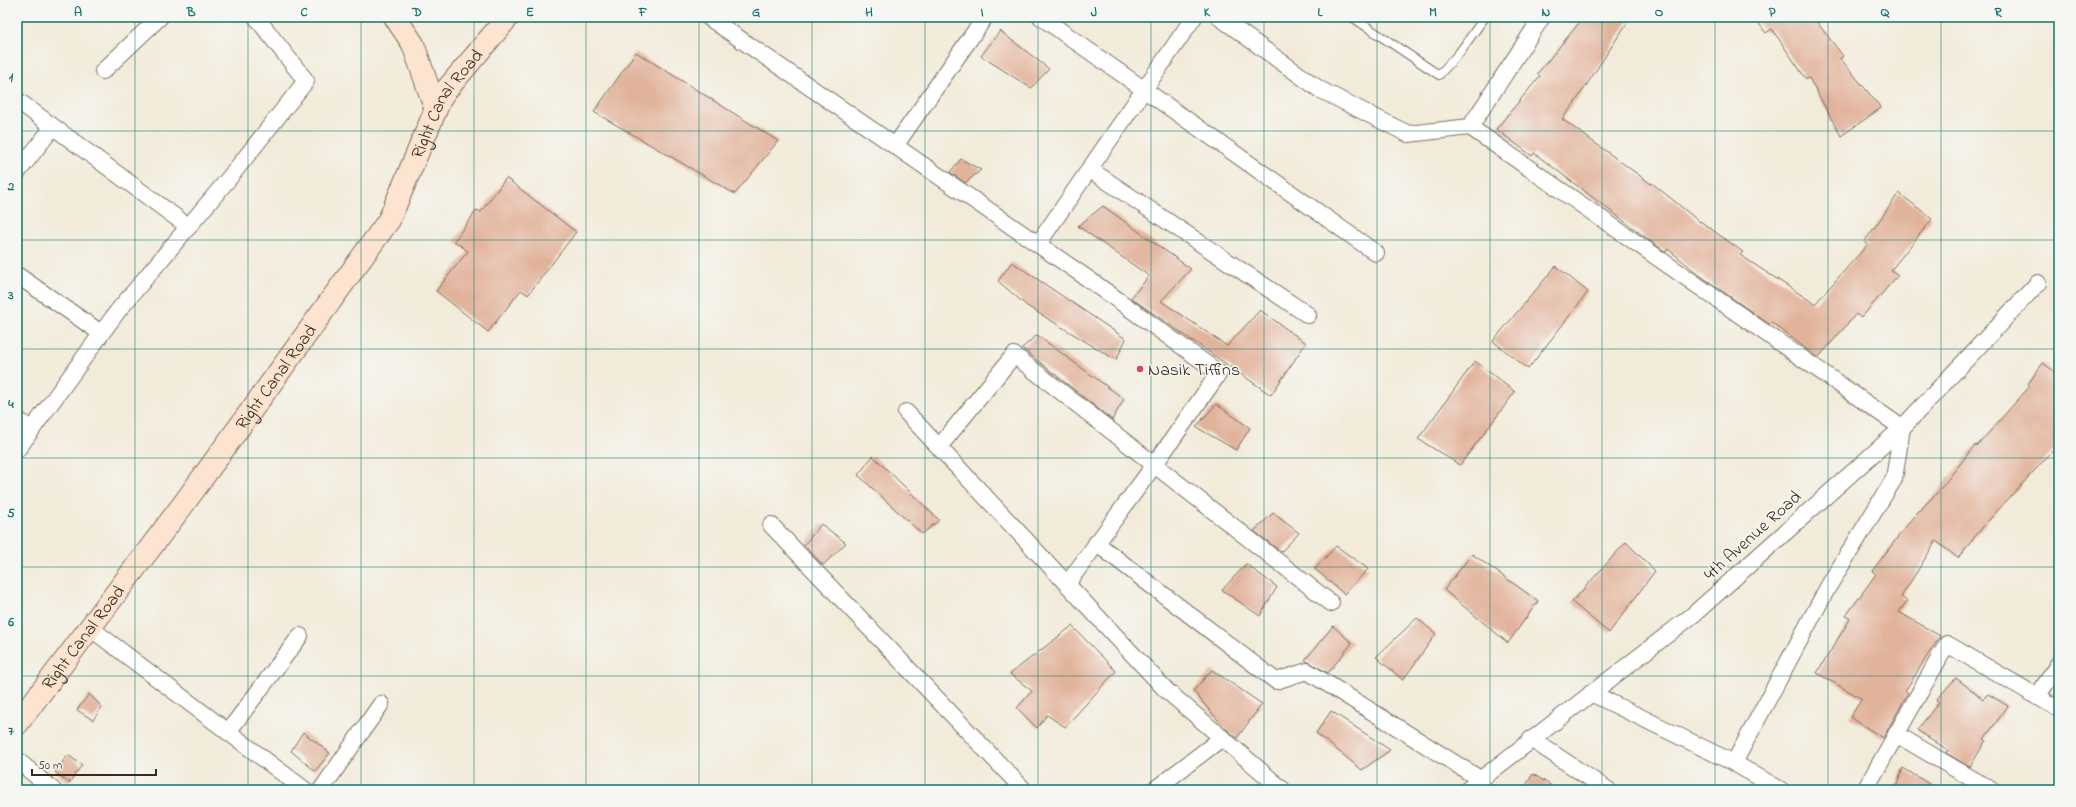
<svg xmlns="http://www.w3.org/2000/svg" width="2076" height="807" font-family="'Indie Flower',sans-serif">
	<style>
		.building { fill: #e2b39b }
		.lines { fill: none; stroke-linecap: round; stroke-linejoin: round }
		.lane-casing { stroke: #7b6e5f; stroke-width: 10 }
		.street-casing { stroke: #7b6e5f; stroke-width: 18 }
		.secondary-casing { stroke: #7b6e5f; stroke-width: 24 }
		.lane { stroke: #fff; stroke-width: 8 }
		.street { stroke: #fff; stroke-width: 16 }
		.secondary { stroke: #fde4d1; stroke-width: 22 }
		.grid { fill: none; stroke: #0f766e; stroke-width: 1; stroke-opacity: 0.55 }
		.poi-dot { fill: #d1495b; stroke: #f6f6f2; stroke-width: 1.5 }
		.labels { text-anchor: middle; stroke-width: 3; stroke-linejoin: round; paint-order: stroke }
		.street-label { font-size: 18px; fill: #3b2a1e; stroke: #f6f6f2 }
		.poi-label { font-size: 18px; fill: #3b2a1e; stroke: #f6f6f2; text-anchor: start }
		.neatline { fill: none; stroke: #0f766e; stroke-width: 1.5 }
		.grid-label { font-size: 13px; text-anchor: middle; font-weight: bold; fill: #0f766e }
	</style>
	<rect width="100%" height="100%" fill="#f6f6f2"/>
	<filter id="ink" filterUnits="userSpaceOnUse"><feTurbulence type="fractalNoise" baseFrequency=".025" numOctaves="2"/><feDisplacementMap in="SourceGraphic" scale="8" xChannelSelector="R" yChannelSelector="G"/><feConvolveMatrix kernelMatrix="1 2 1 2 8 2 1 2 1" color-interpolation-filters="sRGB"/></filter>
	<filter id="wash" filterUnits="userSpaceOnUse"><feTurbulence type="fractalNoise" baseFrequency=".012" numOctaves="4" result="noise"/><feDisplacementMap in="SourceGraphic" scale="16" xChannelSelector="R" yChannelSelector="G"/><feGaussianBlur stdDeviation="0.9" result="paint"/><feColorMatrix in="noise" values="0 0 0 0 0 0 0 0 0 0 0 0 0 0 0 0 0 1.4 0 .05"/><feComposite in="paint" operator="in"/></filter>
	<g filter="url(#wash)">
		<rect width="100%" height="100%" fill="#f2ebd9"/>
		<g id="blocks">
			<g class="building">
				<path d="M1584,17h47l-57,87 -12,15 89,65 1,-1 48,39v-1l43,31 -3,3 75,49 53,-60 -4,-2 35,-49 33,26 -41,51 7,5 -37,43 -5,-4 -38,44 -47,-36 -2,2 -71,-50 -30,-25 -2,3 -21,-15 -111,-84 -2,3 -36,-27 44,-53 -3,-2z"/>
				<path d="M1754,17h59l30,39 -3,2 41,50 -40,28 -32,-58 -3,1 -34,-50 -6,4z"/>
				<path d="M1000,31l49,38 -18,19 -50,-32z"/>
				<path d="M636,52l142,89 -43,53 -141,-82z"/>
				<path d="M961,159l20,11 -16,13 -15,-11z"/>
				<path d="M506,178l70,54 -48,63 -7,-5 -33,42 -52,-41 32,-40 -14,-10 23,-31 4,2z"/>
				<path d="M1103,206l88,63 -30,32 66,45 33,-36 46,33 -35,52 -140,-97 18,-22 -71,-50z"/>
				<path d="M1012,262l114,77 -10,21 -89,-54 -29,-25z"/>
				<path d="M1556,266l32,26 -60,77 -35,-28z"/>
				<path d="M1037,335l87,64 -12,21 -90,-72z"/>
				<path d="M1475,361l40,31 -55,73 -42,-26z"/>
				<path d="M2043,363l16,12v69l-73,79 -28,35 -22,-17 -35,56 6,4 -8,11 41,24 -35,55 3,2 -25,45 -33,-21 12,-18 -45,-26 33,-54 -4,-3 30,-42 -4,-3 41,-54 25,-25 37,-47 2,1 53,-60 -2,-2z"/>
				<path d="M1216,404l34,24 -14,22 -40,-23z"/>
				<path d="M873,456l66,64 -17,14 -64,-59z"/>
				<path d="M1273,513l26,20 -18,19 -27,-21z"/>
				<path d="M821,524l25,19 -23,22 -19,-20z"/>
				<path d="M1626,542l29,29 -46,62 -37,-31z"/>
				<path d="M1336,546l32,23 -24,25 -29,-25z"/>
				<path d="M1472,554l66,47 -30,42 -64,-53z"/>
				<path d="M1246,564l31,23 -17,29 -38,-26z"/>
				<path d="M1417,618l19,16 -33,46 -27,-23z"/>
				<path d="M1072,626l44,45 -51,56 -18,-12 -10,13 -20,-20 15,-17 -22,-17z"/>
				<path d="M1333,626l19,17 -24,30 -23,-13z"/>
				<path d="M1212,670l50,34 -25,34 -13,-11 -31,-36z"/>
				<path d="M1956,678l27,21 5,-5 20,12 -24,33 2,1 -16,27 -24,-14 2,-3 -31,-20 22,-28 -3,-2z"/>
				<path d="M89,694l13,13 -9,13 -16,-10z"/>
				<path d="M1331,711l59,39 -28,20 -46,-37z"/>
				<path d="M303,732l27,21 -15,18 -24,-20z"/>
				<path d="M68,755l14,10 -13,18 -14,-11z"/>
				<path d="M1903,768l36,22h-44z"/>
				<path d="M1533,774l25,16h-35z"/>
			</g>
		</g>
	</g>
	<g filter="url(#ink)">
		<use href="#blocks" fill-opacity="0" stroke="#7b6e5f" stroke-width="1"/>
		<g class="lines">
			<defs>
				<path id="lane" d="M1352,17l87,58 20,-22 26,-36"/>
				<g id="street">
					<path d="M708,17l389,268 122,88 -64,91 -88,120"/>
					<path d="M1041,17l335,236"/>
					<path d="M1219,17l100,72 89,45 62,-7"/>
					<path d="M1542,17l-72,110 432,301 -8,51 -66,108 -94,176"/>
					<path d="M103,71l57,-54"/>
					<path d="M17,100l172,127"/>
					<path d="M895,146l90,-129"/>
					<path d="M1089,169l219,146"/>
					<path d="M17,173l36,-46"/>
					<path d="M1038,244l156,-227"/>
					<path d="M17,275l84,58"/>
					<path d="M906,412l260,278 117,100"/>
					<path d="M17,419l15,11"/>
					<path d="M939,447l75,-92 317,248"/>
					<path d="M17,450l100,-138 113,-135 76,-96 -50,-64"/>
					<path d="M771,525l253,265"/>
					<path d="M1096,543l180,138 31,-10 173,108"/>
					<path d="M89,627l216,163"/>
					<path d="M1591,693l143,70 47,27"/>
					<path d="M2037,697l22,-34"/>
					<path d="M228,732l72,-96"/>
					<path d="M1896,734l95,56"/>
					<path d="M1531,739l77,51"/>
					<path d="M17,760l36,30"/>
					<path d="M321,790l60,-86"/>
					<path d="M1154,790l68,-52"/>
					<path d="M1467,790l227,-176 208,-186 136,-145"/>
					<path d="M1865,790l82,-146 112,65"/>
				</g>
				<g id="secondary">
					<path d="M395,17l18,27 22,63"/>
					<path id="s1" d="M17,724l168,-222 204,-282 53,-125 66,-78"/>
				</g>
			</defs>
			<use href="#lane" class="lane-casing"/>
			<use href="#street" class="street-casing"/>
			<use href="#secondary" class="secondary-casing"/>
			<use href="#lane" class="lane"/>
			<use href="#street" class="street"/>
			<use href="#secondary" class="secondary"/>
		</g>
	</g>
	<path class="grid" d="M135,17v773M248,17v773M361,17v773M474,17v773M586,17v773M699,17v773M812,17v773M925,17v773M1038,17v773M1151,17v773M1264,17v773M1377,17v773M1490,17v773M1602,17v773M1715,17v773M1828,17v773M1941,17v773M17,131h2042M17,240h2042M17,349h2042M17,458h2042M17,567h2042M17,676h2042"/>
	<circle class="poi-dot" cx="1140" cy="369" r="4"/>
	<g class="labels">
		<g class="street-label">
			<text dy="6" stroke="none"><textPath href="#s1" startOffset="757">Right Canal Road</textPath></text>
			<text dy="6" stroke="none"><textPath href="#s1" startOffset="433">Right Canal Road</textPath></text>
			<text transform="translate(1752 535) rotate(-42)" y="6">4th Avenue Road</text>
			<text dy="6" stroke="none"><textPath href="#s1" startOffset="109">Right Canal Road</textPath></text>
		</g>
		<g class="poi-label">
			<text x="1148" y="375">Nasik Tiffins</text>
		</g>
	</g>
	<rect width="2076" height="807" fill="none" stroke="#f6f6f2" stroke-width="44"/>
	<path d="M32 769v6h124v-6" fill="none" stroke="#3b2a1e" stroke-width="2"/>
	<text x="38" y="769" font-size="12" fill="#3b2a1e" stroke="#f6f6f2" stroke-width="3" paint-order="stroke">50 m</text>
	<rect x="22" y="22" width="2032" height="763" class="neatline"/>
	<g class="grid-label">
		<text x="78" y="16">A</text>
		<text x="191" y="16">B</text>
		<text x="304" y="16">C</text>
		<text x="417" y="16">D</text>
		<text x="530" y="16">E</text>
		<text x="643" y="16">F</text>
		<text x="756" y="16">G</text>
		<text x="869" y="16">H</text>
		<text x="982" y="16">I</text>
		<text x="1094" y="16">J</text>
		<text x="1207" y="16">K</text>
		<text x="1320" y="16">L</text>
		<text x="1433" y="16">M</text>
		<text x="1546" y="16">N</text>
		<text x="1659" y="16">O</text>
		<text x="1772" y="16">P</text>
		<text x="1885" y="16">Q</text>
		<text x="1998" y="16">R</text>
		<text x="11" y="81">1</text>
		<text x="11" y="190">2</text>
		<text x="11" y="299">3</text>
		<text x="11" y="408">4</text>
		<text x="11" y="517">5</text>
		<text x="11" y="626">6</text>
		<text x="11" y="735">7</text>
	</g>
</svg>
